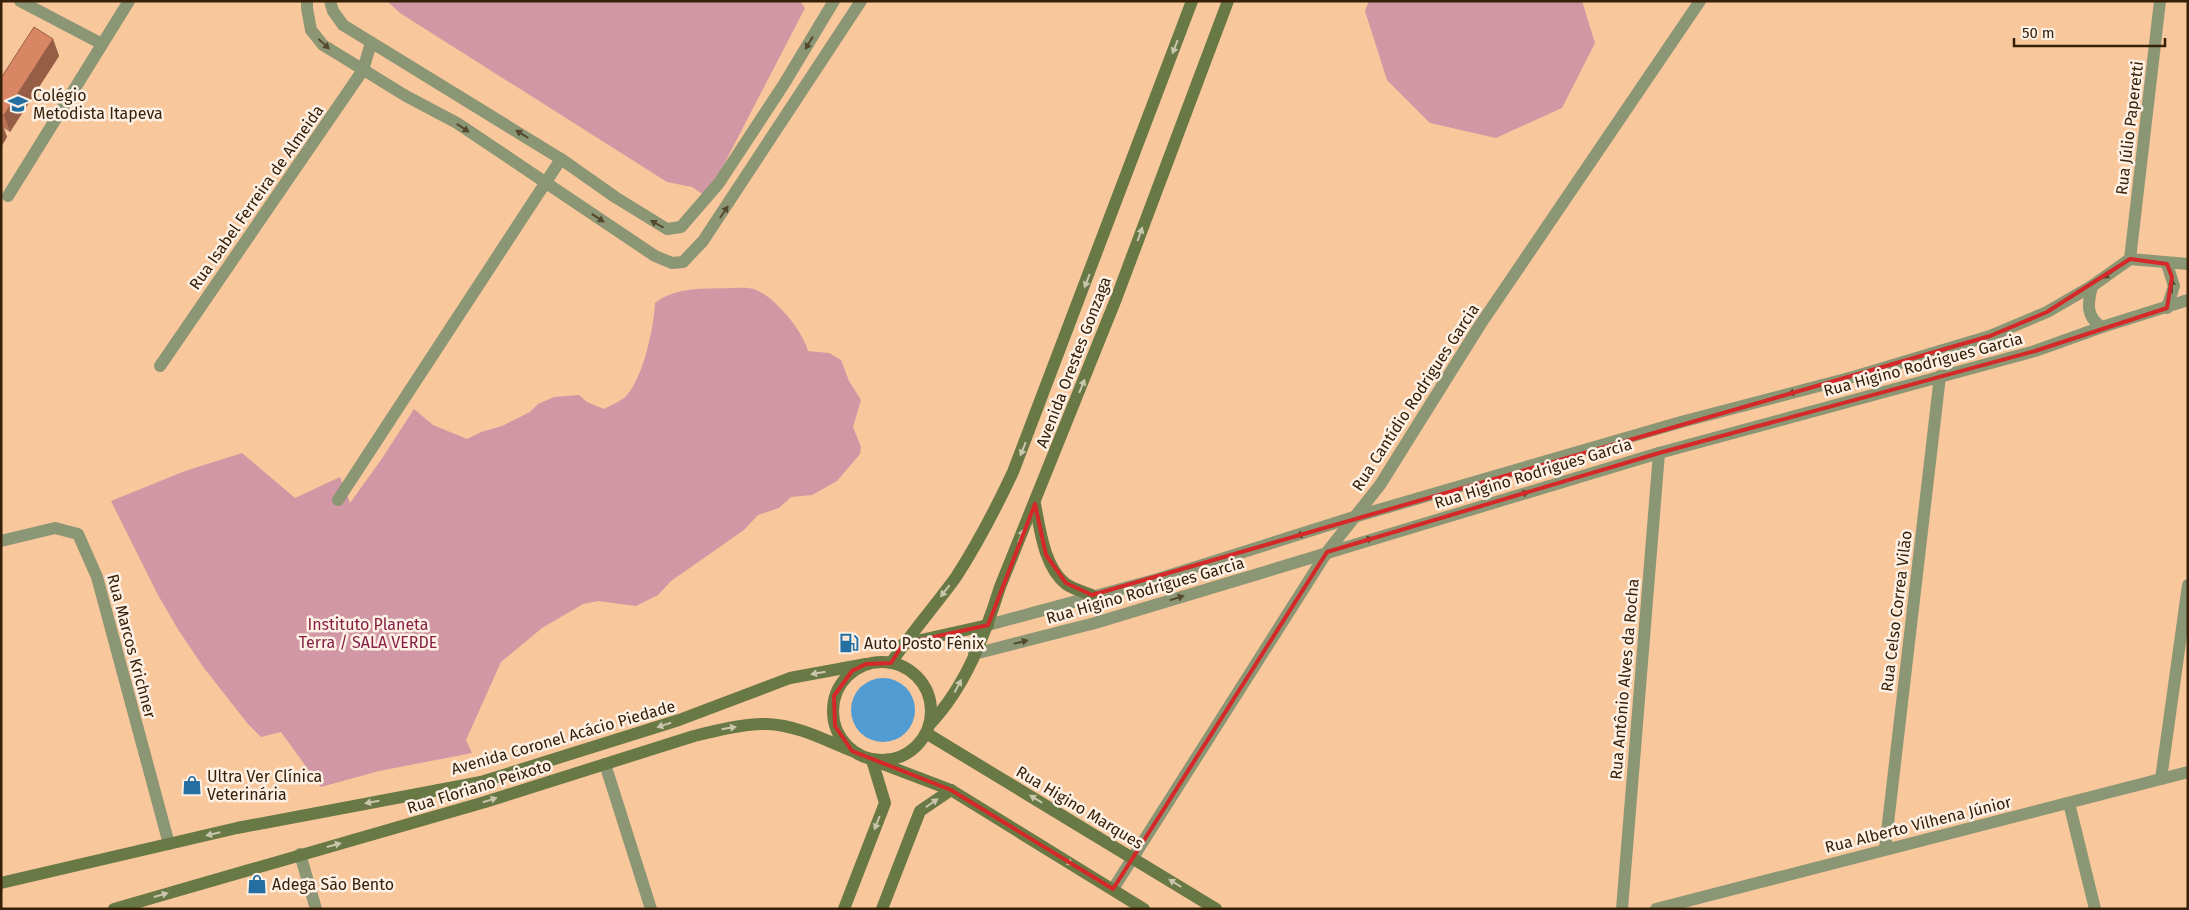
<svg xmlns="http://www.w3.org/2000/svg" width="2189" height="910" font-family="'Fira Sans',sans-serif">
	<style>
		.green { fill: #d197a5 }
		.water { fill: #529cd4 }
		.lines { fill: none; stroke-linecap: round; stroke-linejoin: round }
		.street { stroke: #8b9675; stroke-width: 12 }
		.secondary { stroke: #697946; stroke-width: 12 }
		.wall { fill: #ba7356 }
		.shaded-wall { fill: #975e46 }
		.building { fill: #d88664; stroke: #975e46 }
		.oneway { fill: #54492e }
		.oneway2 { fill: #c9c6ad }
		.marked { fill: none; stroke: #d62828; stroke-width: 4; stroke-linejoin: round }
		.labels { text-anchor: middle; stroke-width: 5; stroke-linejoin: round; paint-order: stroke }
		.poi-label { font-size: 16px; fill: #372008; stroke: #fdf0e5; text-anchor: start }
		.street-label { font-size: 16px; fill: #372008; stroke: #fdf0e5 }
		.park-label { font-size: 16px; fill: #871f46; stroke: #fdf0e5 }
	</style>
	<rect width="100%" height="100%" fill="#f8c79b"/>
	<g class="green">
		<path d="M387,1h413l5,7 -98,189 -15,-10 -25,-5 -267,-169z"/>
		<path d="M1369,1h213l13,42 -33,65 -66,30 -66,-15 -43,-43 -22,-69z"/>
		<path d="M733,288c7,0 17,-1 23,2 19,7 47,41 52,61l21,2 12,7 8,21 12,19 -8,27 8,20 -1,7 -23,27 -25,14 -21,2 -12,11 -21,7 -14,15 -73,51 -13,14 -22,11 -38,-5 -15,3 -41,24 -41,34 -35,78 6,13 -93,18 -58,16 -40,-55 -20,5 -13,-13 -44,-56 -25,-37 -21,-36 -47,-94 74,-30 57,-18 53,45 45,-21 10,26 31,-43 33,-51 19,16 34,14 14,-7 21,-6 28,-14 8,-8 16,-7 25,-2 8,7 17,7c7,-4 18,-8 23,-14 16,-18 27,-67 28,-92 21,-17 52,-14 78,-15z"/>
	</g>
	<circle class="water" cx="883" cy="710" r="32"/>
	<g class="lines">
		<g class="street">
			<path d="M20,1l82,43"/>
			<path d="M307,1v7l4,22 12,15 83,51 51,27 198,133 17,7 11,-1 20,-21 158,-240"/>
			<path d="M330,1l3,10 10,14 218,134 54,38 52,32 14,-2 38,-44 65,-99 50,-83"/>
			<path d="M8,196l121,-195"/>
			<path d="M2130,259l30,-258"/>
			<path d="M2092,286c-4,16 -7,31 10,41"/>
			<path d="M2167,308l7,-22 -7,-22"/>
			<path d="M160,366l203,-296 8,-27"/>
			<path d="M338,500l223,-341"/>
			<path d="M1,541l54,-13 23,6 19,43 72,267"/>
			<path d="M988,625l170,-46 196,-62 327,-95 172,-45 137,-41 57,-24 45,-26 38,-27 58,5"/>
			<path d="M974,654l121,-31 564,-170 376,-102 67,-24 86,-27"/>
			<path d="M605,764l46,145"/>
			<path d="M2161,779l27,-194"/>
			<path d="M2069,803l26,106"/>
			<path d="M1885,849l55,-473"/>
			<path d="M300,854l16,55"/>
			<path d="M1113,889l214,-337 53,-67 100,-160 220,-324"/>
			<path d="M1622,909l37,-456"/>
			<path d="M1656,909l532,-137"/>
		</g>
		<g class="secondary">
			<path d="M1035,504c5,25 9,63 31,80 7,5 18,8 26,11"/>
			<path d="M903,644l85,-19"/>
			<circle cx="882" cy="711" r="49"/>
			<path d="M891,663c20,-30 44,-57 65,-86 22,-34 40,-69 57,-105l179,-471"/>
			<path d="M929,725c36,-37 56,-90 71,-138l116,-288 112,-298"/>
			<path d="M926,733l290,176"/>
			<path d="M872,760l79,30 193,119"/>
			<path d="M1,883l236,-55 244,-46 198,-62 111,-42 76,-14"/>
			<path d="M114,909l371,-107 209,-66c24,-6 48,-12 73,-12 30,1 58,16 85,27"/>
			<path d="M844,909l41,-106 -13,-43"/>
			<path d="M882,909l38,-98 31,-21"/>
		</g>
	</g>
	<path class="wall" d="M53,39l6,17 -49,76 -6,-4 3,9 -6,10v-69z"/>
	<g class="shaded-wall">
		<path d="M53,39l6,17 -49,76 -6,-17z"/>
		<path d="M1,122l6,15 -6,10z"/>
	</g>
	<path class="building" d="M34,27l19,12 -49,76 -3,-1v-36z"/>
	<defs><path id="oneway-solid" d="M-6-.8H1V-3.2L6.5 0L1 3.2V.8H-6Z" transform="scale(1.25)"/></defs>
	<g class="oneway">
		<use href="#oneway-solid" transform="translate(809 43) rotate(121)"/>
		<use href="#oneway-solid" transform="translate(324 44) rotate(42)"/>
		<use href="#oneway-solid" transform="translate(463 128) rotate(34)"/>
		<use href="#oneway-solid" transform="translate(522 134) rotate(-148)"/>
		<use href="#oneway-solid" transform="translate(724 212) rotate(-56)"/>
		<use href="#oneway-solid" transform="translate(598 218) rotate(33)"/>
		<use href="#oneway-solid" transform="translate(657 224) rotate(-151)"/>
		<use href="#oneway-solid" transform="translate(2109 274) rotate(145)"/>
		<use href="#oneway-solid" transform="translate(2172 286) rotate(-89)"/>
		<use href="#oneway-solid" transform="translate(1795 392) rotate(165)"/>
		<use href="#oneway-solid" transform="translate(1522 494) rotate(-17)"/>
		<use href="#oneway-solid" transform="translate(1303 534) rotate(162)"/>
		<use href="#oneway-solid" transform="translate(1366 540) rotate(-17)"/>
		<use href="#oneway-solid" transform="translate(1177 598) rotate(-17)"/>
		<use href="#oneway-solid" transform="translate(1021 642) rotate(-14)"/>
	</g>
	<g class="oneway2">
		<use href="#oneway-solid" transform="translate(1175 47) rotate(111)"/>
		<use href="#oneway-solid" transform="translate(1140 234) rotate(-70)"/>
		<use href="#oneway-solid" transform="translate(1087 281) rotate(111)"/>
		<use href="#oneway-solid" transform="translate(1082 386) rotate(-68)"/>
		<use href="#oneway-solid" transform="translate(1023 449) rotate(112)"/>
		<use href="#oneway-solid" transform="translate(1021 536) rotate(-68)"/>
		<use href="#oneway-solid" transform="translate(945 591) rotate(128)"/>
		<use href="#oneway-solid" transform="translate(818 673) rotate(170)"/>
		<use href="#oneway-solid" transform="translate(958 686) rotate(-62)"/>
		<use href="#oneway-solid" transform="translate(664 725) rotate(162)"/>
		<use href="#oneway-solid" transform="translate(729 728) rotate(-9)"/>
		<use href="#oneway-solid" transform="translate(1036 799) rotate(-149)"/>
		<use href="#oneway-solid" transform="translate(490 800) rotate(-17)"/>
		<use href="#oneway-solid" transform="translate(372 802) rotate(170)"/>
		<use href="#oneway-solid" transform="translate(932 803) rotate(-35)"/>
		<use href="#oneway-solid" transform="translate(877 823) rotate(111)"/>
		<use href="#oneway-solid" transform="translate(213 834) rotate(167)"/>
		<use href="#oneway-solid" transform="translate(334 845) rotate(-15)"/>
		<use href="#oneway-solid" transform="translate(1067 861) rotate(31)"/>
		<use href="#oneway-solid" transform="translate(1175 883) rotate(-148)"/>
		<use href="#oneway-solid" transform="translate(161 895) rotate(-16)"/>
	</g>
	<path class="marked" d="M2130,259l37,5 5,13 -5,31 -132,43 -376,102 -332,99 -214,337 -162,-99 -99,-39 -17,-25 -1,-30 18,-25 14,-7 25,-1 12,-19 85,-19 47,-121 11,51 20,28 26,12 898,-259 57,-24z"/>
	<defs>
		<symbol id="school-bare" viewBox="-9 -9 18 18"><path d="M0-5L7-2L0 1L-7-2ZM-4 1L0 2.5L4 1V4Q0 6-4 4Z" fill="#246fa2" stroke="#fdf0e5" stroke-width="2.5" paint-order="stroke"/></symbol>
		<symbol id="fuel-bare" viewBox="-9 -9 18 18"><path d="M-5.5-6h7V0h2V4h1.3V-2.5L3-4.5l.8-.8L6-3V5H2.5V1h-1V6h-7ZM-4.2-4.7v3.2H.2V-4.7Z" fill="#246fa2" stroke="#fdf0e5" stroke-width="2.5" paint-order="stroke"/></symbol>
		<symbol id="shop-bare" viewBox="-9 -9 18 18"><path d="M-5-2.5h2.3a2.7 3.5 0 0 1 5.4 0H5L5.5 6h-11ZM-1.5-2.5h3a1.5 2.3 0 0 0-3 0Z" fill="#246fa2" stroke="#fdf0e5" stroke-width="2.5" paint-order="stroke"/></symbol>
	</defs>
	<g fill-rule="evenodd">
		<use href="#school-bare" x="4" y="90" width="28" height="28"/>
		<use href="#fuel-bare" x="835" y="629" width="28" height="28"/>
		<use href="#shop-bare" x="178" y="771" width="28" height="28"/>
		<use href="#shop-bare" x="243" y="870" width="28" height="28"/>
	</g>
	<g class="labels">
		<g class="poi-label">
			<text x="33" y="101">Colégio<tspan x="33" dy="18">Metodista Itapeva</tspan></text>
			<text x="864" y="649">Auto Posto Fênix</text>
			<text x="207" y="782">Ultra Ver Clínica<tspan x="207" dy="18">Veterinária</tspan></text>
			<text x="272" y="890">Adega São Bento</text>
		</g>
		<g class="street-label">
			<text transform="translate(2129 128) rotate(-83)" y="6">Rua Júlio Paperetti</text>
			<text transform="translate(256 197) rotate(-55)" y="6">Rua Isabel Ferreira de Almeida</text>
			<text transform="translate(1073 362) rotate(-69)" y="6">Avenida Orestes Gonzaga</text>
			<text transform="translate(1923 364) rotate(-15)" y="6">Rua Higino Rodrigues Garcia</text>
			<text transform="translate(1415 397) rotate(-57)" y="6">Rua Cantídio Rodrigues Garcia</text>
			<text transform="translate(1533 473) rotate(-17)" y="6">Rua Higino Rodrigues Garcia</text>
			<text transform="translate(1145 590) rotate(-16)" y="6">Rua Higino Rodrigues Garcia</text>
			<text transform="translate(1896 611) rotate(-83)" y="6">Rua Celso Correa Vilão</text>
			<text transform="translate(132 646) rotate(75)" y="6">Rua Marcos Krichner</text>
			<text transform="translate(1624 679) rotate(-85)" y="6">Rua Antônio Alves da Rocha</text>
			<text transform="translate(563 737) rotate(-16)" y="6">Avenida Coronel Acácio Piedade</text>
			<text transform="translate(479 786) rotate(-17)" y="6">Rua Floriano Peixoto</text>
			<text transform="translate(1080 807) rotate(31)" y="6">Rua Higino Marques</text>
			<text transform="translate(1918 824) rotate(-14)" y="6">Rua Alberto Vilhena Júnior</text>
		</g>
		<g class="park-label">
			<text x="368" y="630">Instituto Planeta<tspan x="368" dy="18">Terra / SALA VERDE</tspan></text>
		</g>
	</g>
	<rect width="2189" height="910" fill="none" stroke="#372008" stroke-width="5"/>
	<path d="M2014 38v8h151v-8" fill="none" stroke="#372008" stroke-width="2.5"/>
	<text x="2022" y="38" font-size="15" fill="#372008" stroke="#fdf0e5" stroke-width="4" paint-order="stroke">50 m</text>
</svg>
